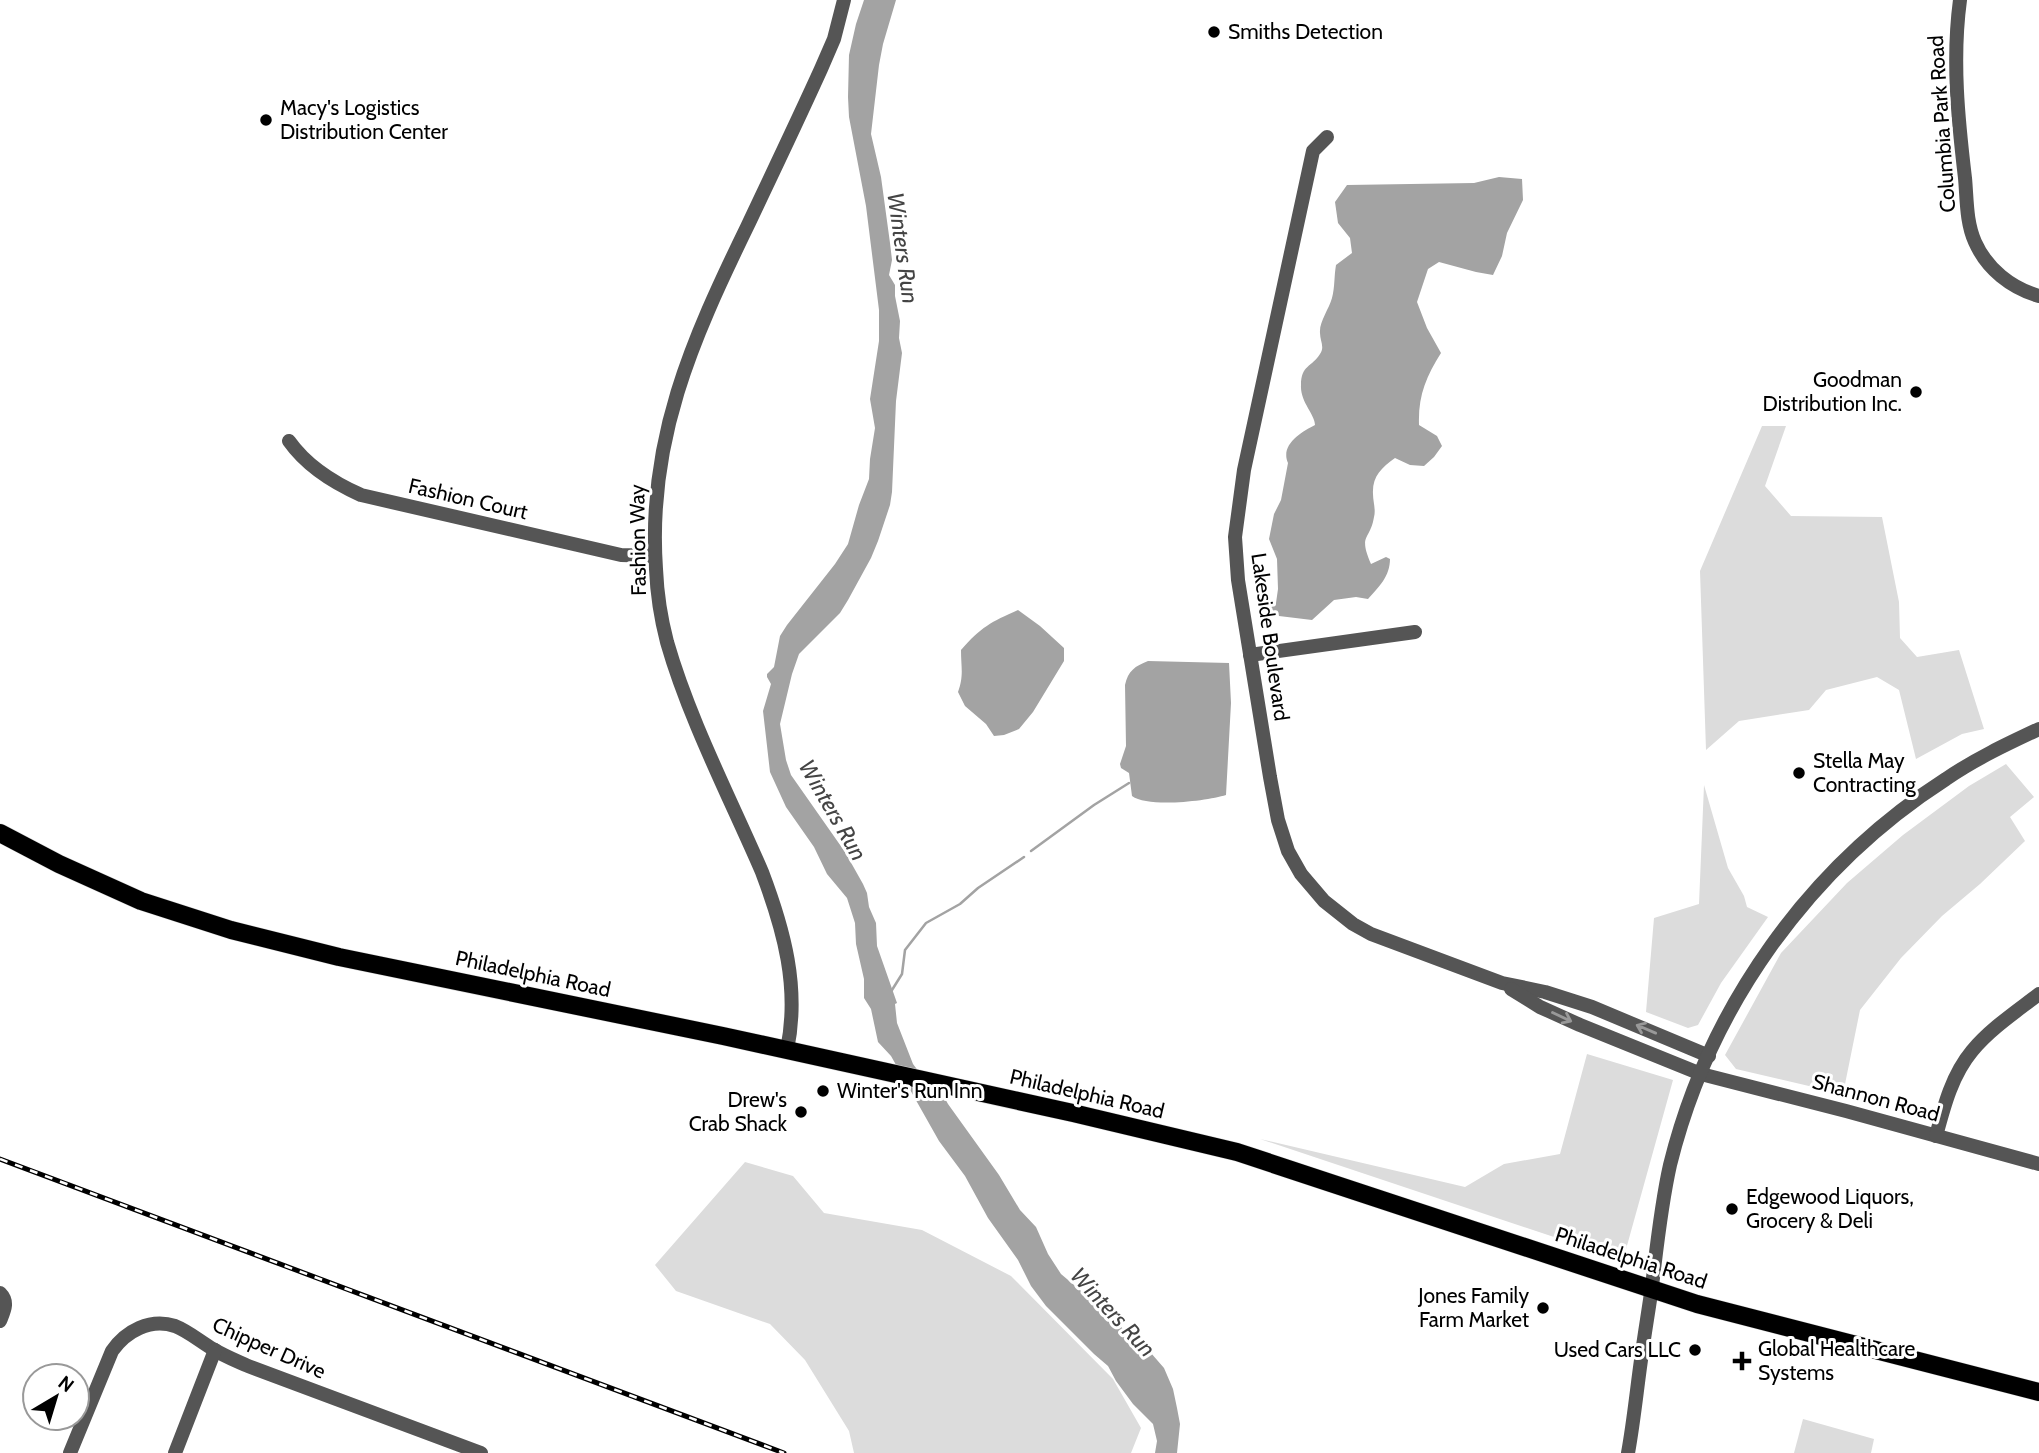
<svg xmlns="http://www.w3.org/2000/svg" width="2039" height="1453" font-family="Cabin,sans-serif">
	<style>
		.green { fill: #dcdcdc }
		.water { fill: #a3a3a3 }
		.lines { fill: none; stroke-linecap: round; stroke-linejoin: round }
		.stream { stroke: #a3a3a3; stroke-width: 2.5 }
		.major-casing { stroke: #dbdbdb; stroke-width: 19 }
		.minor { stroke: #555; stroke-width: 14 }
		.major { stroke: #000; stroke-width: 18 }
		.rail-casing { stroke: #000; stroke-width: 5 }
		.rail { stroke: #fff; stroke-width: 2.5; stroke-dasharray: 8; stroke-linecap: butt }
		.oneway { stroke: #999 }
		.poi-dot { fill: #000; stroke: #fff; stroke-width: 2.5 }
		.labels { text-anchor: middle; stroke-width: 6; stroke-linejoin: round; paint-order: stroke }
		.poi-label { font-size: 21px; fill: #000; stroke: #fff; text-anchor: start }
		.street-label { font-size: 21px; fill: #000; stroke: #fff }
		.water-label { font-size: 23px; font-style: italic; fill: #444; stroke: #fff }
	</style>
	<rect width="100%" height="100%" fill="#fff"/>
	<g class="green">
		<path d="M1762,426h24l-21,60 26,30 91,1 17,85 1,36 17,19 42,-7 25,79 -22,5 -46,25 -17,-69 -22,-13 -51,13 -17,20 -70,11 -33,29 -6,-179z"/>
		<path d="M2006,764l28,33 -24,20 15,24 -45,43 -38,32 -41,42 -41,52 -17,84 -107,-25 -11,-14 56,-102 66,-70 56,-48 66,-49z"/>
		<path d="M1704,785l24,83 16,28 3,11 21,10 -47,66 -23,42 -10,3 -42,-16 8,-94 45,-14z"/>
		<path d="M1587,1054l86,26 -50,180 -363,-121 205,48 39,-23 56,-10z"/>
		<path d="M745,1162l48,14 31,37 98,17 89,46 102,103 28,49 -10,25h-277l-5,-22 -44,-71 -35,-36 -94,-33 -21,-26z"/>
		<path d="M1803,1419l71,20 -3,14h-77z"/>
	</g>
	<g class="water">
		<path d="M864,0h32l-13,44 -4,21 -8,69 10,43 9,66 2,17 -3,15 6,10v11l5,25 -1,17 3,15 -6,48 -4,91 -2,13 -12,36 -7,17 -23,42 -8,13 -41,41 -7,20 -12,50 6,36 5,15 54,77 18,32 4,9 2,14 7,16 1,23 20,57 -2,1 2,19 16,41 9,12 21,19 5,9 51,71 21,35 16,17 12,27 13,20 26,22 6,1 6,5 33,37 12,6 20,23 9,21 4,19 3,16 -3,29h-22l2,-12 -4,-17 -20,-20 -17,-23 -8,-15 -14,-12 -48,-48 -15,-20 -13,-26 -30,-42 -23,-42 -26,-35 -48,-85 -13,-14 -7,-33 -7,-11v-19l-8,-35 -1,-21 -8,-25 -20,-24 -13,-27 -28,-40 -16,-35 -7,-61 8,-27 -4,-7v-3l7,-7 6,-31 7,-11 48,-61 13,-20 11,-39 10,-26 1,-20 5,-31 -5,-29 9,-58v-31l-13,-104 -17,-89 -1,-20 1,-42 7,-31z"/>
		<path d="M1499,177l23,2 1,21 -16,33 -5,23 -9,19 -17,-3 -37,-10 -11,7 -11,33 10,26 14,25c-15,24 -23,43 -22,72l18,11 5,10 -8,11 -10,9 -14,-1 -15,-7c-14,10 -23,19 -22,36 0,8 3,15 1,23 -4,24 -16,17 -3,47l15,-7 4,2c0,17 -11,28 -22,40l-12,-2 -22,3 -22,20 -33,-4 -9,-8 6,-5 2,-14 -1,-30 -8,-20 5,-25 7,-14 7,-37c-8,-18 13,-31 27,-38 0,-11 -15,-23 -14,-40 0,-20 11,-18 19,-31 5,-7 0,-13 0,-21 -1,-11 9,-24 12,-35 3,-11 2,-22 4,-33l16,-12 -2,-15 -12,-15 -3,-21 12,-17 127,-2z"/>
		<path d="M1018,610l22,16 24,22v13l-31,51 -14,17 -15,6 -10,1 -8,-12 -21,-18 -7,-14c6,-17 3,-24 3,-42 20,-23 30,-28 57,-40z"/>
		<path d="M1148,661l81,2 2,40 -5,92c-19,6 -78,13 -94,1l-3,-23 -8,-5 -1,-4 6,-18 -1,-61c3,-14 10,-19 23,-24z"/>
	</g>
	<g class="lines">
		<g class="stream">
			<path d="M1031,851l63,-46 35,-22"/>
			<path d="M892,990l10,-16 3,-24 21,-27 34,-19 18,-16 46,-31"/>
		</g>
		<defs>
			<path id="major" d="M0,833l59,31 82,37 90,29 108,27 384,79 350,77 164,39 460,152 342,88"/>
		</defs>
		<use href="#major" class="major-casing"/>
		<g class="minor">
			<path d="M1960,0c-8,59 -2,119 5,178 2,21 1,44 10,64 12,27 36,46 64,54"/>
			<path d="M1327,137l-14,14 -69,319 -9,67 3,43 32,197 8,43 10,31 13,23 23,27 29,23 18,10 131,49 43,9 47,15 117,49"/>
			<path d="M289,441c17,24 45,42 72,54l260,60 34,1"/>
			<path d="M1250,655l165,-23"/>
			<path d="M1511,989l29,18 40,18 121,49 145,37 193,53"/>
			<path d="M787,1050c13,-62 -3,-120 -25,-178 -32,-74 -73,-153 -95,-230 -6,-23 -10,-49 -11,-73 -9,-128 36,-229 91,-342 25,-53 50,-105 74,-158l13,-30 10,-39"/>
			<path d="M1936,1136c8,-30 16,-61 36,-85 18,-22 45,-40 67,-57"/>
			<path d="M0,1293c9,9 4,18 0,28"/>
			<path d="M70,1453l42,-102c14,-20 38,-33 63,-25 13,5 26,16 38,23 11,7 24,12 35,17l233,87"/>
			<path d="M175,1453l40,-103"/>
			<path d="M1628,1453c6,-33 9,-66 14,-100 3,-22 7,-45 10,-67 5,-41 9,-81 18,-121 39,-158 139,-298 276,-386 29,-20 61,-35 93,-50"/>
		</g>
		<use href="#major" class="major"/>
		<defs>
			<path id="rail" d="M0,1159l784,294"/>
		</defs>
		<use href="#rail" class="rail-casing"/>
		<use href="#rail" class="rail"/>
	</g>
	<defs><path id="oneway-shaft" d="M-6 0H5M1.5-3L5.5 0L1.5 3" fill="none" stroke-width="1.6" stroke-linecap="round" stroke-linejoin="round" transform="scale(1.75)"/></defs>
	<g class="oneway">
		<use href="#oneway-shaft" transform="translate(1562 1017) rotate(25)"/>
		<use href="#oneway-shaft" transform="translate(1646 1029) rotate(-157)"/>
	</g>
	<g class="poi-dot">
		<circle cx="1214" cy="32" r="7"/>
		<circle cx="266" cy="120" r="7"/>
		<circle cx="1916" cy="392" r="7"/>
		<circle cx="1799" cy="773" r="7"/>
		<circle cx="823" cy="1091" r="7"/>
		<circle cx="801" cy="1112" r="7"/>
		<circle cx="1732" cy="1209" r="7"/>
		<circle cx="1543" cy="1308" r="7"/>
		<circle cx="1695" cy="1350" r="7"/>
		<path d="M1738.5 1350.5h7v7h7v7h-7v7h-7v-7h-7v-7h7z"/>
	</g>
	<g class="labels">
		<g class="poi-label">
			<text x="1228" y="39">Smiths Detection</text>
			<text x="280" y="115">Macy's Logistics<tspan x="280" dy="24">Distribution Center</tspan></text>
			<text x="1902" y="387" text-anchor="end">Goodman<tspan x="1902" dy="24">Distribution Inc.</tspan></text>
			<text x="1813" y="768">Stella May<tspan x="1813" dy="24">Contracting</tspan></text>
			<text x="837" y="1098">Winter's Run Inn</text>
			<text x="787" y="1107" text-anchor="end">Drew's<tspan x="787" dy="24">Crab Shack</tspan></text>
			<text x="1746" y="1204">Edgewood Liquors,<tspan x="1746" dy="24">Grocery &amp; Deli</tspan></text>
			<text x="1529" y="1303" text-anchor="end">Jones Family<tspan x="1529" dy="24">Farm Market</tspan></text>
			<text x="1758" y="1356">Global Healthcare<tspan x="1758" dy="24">Systems</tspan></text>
			<text x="1681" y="1357" text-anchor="end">Used Cars LLC</text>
		</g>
		<g class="street-label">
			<text transform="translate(1942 124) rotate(-94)" y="7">Columbia Park Road</text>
			<text transform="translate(468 499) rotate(13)" y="7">Fashion Court</text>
			<text transform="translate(638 540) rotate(-91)" y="7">Fashion Way</text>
			<text transform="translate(1270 637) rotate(82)" y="7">Lakeside Boulevard</text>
			<text transform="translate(533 974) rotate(12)" y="7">Philadelphia Road</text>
			<text transform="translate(1087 1094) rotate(13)" y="7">Philadelphia Road</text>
			<text transform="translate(1876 1098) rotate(15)" y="7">Shannon Road</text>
			<text transform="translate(1631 1258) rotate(18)" y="7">Philadelphia Road</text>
			<text transform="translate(269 1348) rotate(24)" y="7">Chipper Drive</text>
		</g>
		<g class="water-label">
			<text transform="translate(903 248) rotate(82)" y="8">Winters Run</text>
			<text transform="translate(833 810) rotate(60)" y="8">Winters Run</text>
			<text transform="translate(1113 1312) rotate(47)" y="8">Winters Run</text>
		</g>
	</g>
	<g transform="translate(56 1397) rotate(38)"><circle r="33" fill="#ffffff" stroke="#999999" stroke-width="2"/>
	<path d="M0-5L12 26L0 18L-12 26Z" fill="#000000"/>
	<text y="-10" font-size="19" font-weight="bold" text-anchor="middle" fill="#000000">N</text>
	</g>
</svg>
